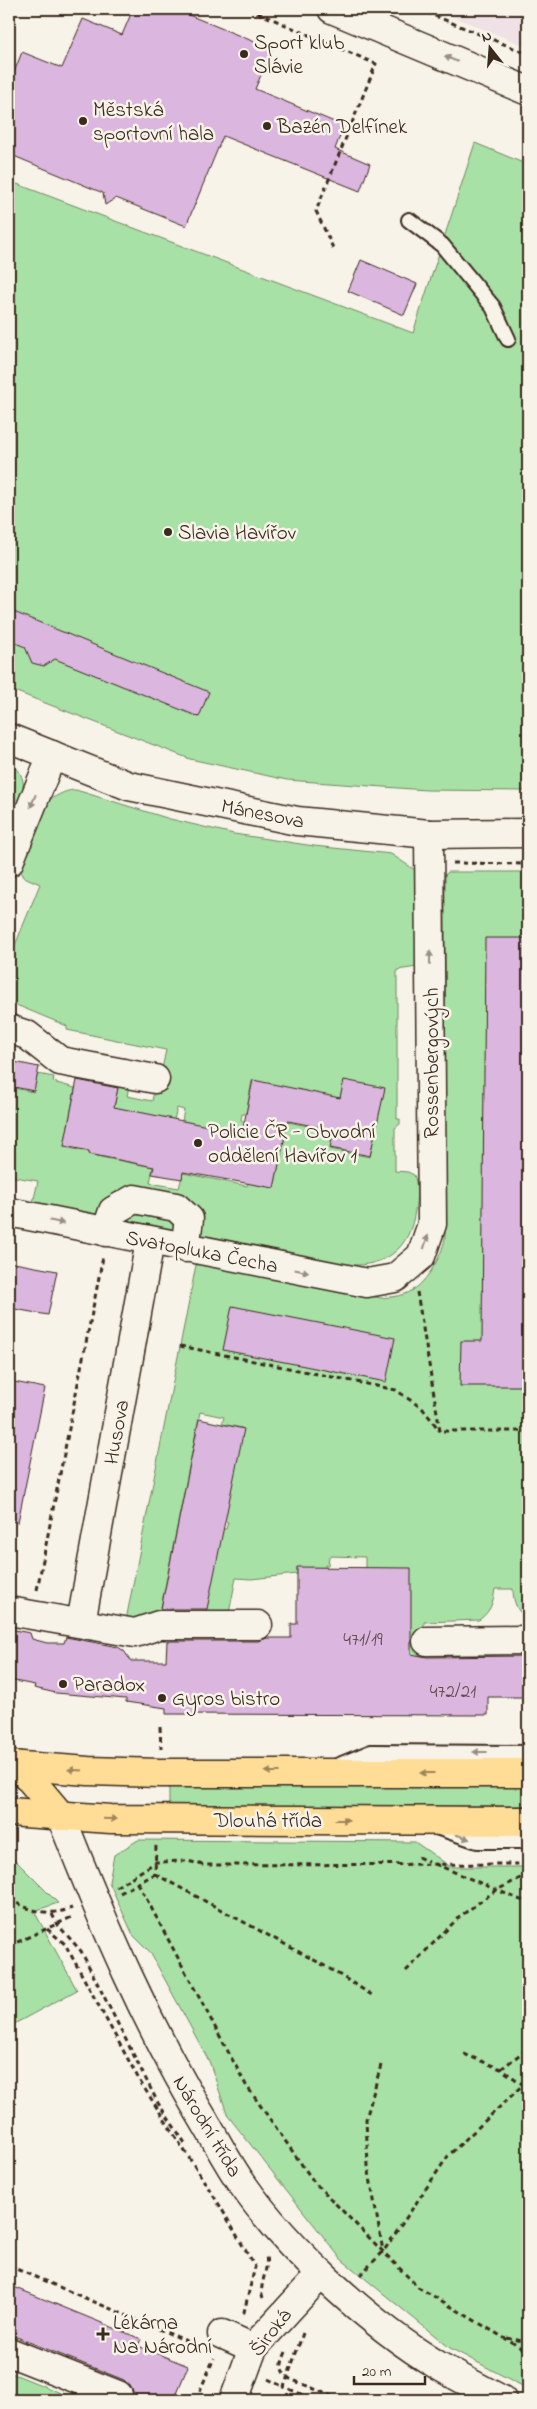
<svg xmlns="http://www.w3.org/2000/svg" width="537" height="2409" font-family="'Indie Flower',sans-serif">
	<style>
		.built { fill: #efe1e5 }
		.green { fill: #a8e1a6; stroke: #728662 }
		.building { fill: #dbb6df; stroke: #3b2a1e }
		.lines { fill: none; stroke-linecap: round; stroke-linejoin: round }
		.service-casing { stroke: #3b2a1e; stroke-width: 18 }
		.minor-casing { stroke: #3b2a1e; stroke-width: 31 }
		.primary-casing { stroke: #3b2a1e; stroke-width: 31 }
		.path { stroke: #3b2a1e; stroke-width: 3; stroke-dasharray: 5 4; stroke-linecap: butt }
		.service { stroke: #f7f3e8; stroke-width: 14 }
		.minor { stroke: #f7f3e8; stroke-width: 28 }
		.primary { stroke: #ffdd96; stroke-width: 28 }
		.oneway { fill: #998e83 }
		.oneway2 { fill: #9d845a }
		.poi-dot { fill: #3b2a1e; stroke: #f7f3e8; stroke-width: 2 }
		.labels { text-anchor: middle; stroke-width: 5; stroke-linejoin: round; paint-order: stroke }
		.number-label { font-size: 19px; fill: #634d4e }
		.poi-label { font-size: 21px; fill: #3b2a1e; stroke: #f7f3e8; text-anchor: start }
		.street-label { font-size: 21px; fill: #3b2a1e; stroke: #f7f3e8 }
	</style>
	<rect width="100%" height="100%" fill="#f7f3e8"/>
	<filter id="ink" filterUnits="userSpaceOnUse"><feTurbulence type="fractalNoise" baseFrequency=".02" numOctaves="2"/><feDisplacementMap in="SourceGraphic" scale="10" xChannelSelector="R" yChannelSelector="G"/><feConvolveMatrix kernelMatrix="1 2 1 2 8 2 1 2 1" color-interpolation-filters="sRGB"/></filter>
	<g filter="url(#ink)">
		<path class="built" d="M434,9h94v38z"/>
		<g class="green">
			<path d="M475,143l53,22v626l-102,-1 -139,-10 -97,-21 -181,-70v-508l404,152z"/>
			<path d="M9,764c28,14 8,46 0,66z"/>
			<path d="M76,790l94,29 64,15 80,12 77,8 27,18 -1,95 -20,3v149h3v5l-5,4v43l13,1 6,3c4,10 3,24 1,35 -5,39 -29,57 -68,55l-314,-62 5,-22 -29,-5v-89l24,5 5,-18 16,3 -1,5 22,6 -11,59 25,5 1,3 63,12 -3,16 29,5 4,-15 64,13 1,-3 26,5 14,-66 45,9 -3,18 40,8 14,-67 -40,-9 -4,18 -88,-18 -6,33h-4l-1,6 4,2 -3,12 -60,-13 2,-11 -7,-2 -3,12 -60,-12 4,-20 -5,-1 1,-4 -6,-1 -1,4 -3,-1v-4l-7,-1 -1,4 -19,-4 1,-10 52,11 -3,15 25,5 3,-15 8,1 3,-17 -4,-1 4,-19 -99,-20v-4l-58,-24v-42l31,-76 -16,-7 -5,-9 24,-67c13,-2 18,-11 33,-11z"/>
			<path d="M448,872h80v747c-11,-7 -15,-17 -15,-30h-18c-2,14 -4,22 -16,31l-55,2v33l-13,1 -46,-88v-11l-36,-1 -1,9h-3v3h-28v6l-46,5 -15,-1 -8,40 -24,3 18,-92h4l2,-7 -4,-1 18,-93 -20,-4 2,-7 -24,-5 -40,200 6,2 -40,6 70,-355 3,-1 182,34c8,-1 17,-1 24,-4 19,-6 37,-37 40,-56v-363z"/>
			<rect x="169" y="1786" width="359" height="20"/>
			<path d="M138,1840l277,2 36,25h77v522l-78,-41 -109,-89 -113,-143 -19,-55 -59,-109 -17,-17 -24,-53 5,-27z"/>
			<path d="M9,1854l49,49 -24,8 43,79 -61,33 -7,8z"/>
			<path d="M9,2372l69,28h-69z"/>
		</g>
		<g class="building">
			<path d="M133,9h41l98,40 -17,40 89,37 -9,23 35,15 -10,27 -137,-55 -37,90 -70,-28 -11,7 -2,-12 -94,-39v-69l13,-33 40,16 21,-49 39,16z"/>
			<path d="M361,260l56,24 -13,31 -56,-24z"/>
			<path d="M9,610l200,82 -10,25 -144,-58 -11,7 -12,-3 -7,-16 -16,-7z"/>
			<path d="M485,938h43v448h-68l1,-45h21z"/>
			<path d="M9,1061l30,6 -5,24 -25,-5z"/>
			<path d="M77,1080l41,8 -4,19 128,26 11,-53 87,18 4,-18 41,8 -15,68 -40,-8 4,-18 -46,-9 -14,67 -91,-16 -1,7 -30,-5 2,-7 -65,-13v-3l-25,-5z"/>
			<path d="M9,1262l48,9 -9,44 -39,-7z"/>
			<path d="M232,1306l163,32 -9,44 -163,-32z"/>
			<path d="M9,1381l36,7 -27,134 -9,-1z"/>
			<path d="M199,1419l45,10 -37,180h-46z"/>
			<path d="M297,1567l114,1v86l16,3 101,-1v41h-40v18l-322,-1v-6l-40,-6v-3l-70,-6 -22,-5 1,-3 -26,-5v-51l21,4 2,6 15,4h17l2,-6 52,10 6,4 7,10h35l1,-20h91l9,-3h24v-14h6z"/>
			<path d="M9,2285l132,54 -3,7 50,20 -14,34h-41v-8l-3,-6 -6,-6 -115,-46z"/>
		</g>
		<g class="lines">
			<defs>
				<g id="service">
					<path d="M409,220l33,25 51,62 15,32"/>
					<path d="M337,1766l34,-14 157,1"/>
					<path d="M439,1828l38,13h51"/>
				</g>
				<g id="minor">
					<path d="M332,9l196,82"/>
					<path d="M9,738l120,48 168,35 132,13 99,-1"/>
					<path d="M9,862l43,-107"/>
					<path d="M9,1029l18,6 33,26 95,18"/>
					<path d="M9,1212l358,71 28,-5 26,-22 11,-32 -3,-390"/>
					<path d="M106,1232l7,-21 21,-12 42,8 13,12 -4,29"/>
					<path d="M9,1611l126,22 24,-8h99"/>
					<path d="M81,1623l69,-382"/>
					<path d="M427,1641l101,-1"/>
					<path d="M61,1816c42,108 87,212 147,311 11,19 22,40 35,58 45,65 128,140 196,181 21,12 42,23 63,34"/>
					<path d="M222,2334l31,14"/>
					<path d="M9,2352l109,43"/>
					<path d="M234,2400l19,-52 68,-74"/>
				</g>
				<g id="primary">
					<path d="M9,1765l79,6 72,2h368"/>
					<path d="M19,1766l42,50"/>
					<path d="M9,1812l102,7 417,2"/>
				</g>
			</defs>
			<use href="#service" class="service-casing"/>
			<use href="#minor" class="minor-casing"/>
			<use href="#primary" class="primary-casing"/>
			<g class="path">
				<path d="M249,9l127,55 -60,147 17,37"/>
				<path d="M418,9l110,45"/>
				<path d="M453,863l75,1"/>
				<path d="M417,1292l23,139h88"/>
				<path d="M180,1346l216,44 27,19 17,22"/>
				<path d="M37,1590l66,-333"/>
				<path d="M160,1727l1,22"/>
				<path d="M418,1857l11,5"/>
				<path d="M435,1864l93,39"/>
				<path d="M155,1874l170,92 47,29"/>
				<path d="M138,1883l108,202 68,97 104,105 110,65"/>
				<path d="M116,1887l40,-25 32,-1 15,4 325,-1"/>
				<path d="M120,1893l35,-19 1,-29"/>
				<path d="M9,1899c21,12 40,18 63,9"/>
				<path d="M52,1914l5,10 24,27 77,152 29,43"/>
				<path d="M47,1929l18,15 76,139 79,123 35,61 -12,49"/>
				<path d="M9,1946l65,-30"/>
				<path d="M406,1971l53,-54 36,-26 33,-17"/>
				<path d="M464,2054l37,15 27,19"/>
				<path d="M381,2065l-15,54 2,47 15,85"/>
				<path d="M501,2069l27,-21"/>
				<path d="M9,2266l190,80"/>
				<path d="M360,2275l23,-23 65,-96 80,-76"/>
				<path d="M263,2298c-5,-13 6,-27 3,-42"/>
				<path d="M303,2333l-19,54 32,13"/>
				<path d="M507,2338l21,4"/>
				<path d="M286,2352c-5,12 -7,17 2,26l53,22"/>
				<path d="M268,2379l16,8"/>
				<path d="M196,2400l18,-42"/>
			</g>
			<use href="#service" class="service"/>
			<use href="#minor" class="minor"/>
			<use href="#primary" class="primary"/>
		</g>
		<defs><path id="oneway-solid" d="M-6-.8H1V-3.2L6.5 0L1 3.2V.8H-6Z" transform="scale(1.25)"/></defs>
		<g class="oneway">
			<use href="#oneway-solid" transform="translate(451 59) rotate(-158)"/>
			<use href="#oneway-solid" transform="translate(33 801) rotate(112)"/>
			<use href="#oneway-solid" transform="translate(430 958) rotate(-90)"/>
			<use href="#oneway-solid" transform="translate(57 1222) rotate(12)"/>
			<use href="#oneway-solid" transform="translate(426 1242) rotate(-72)"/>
			<use href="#oneway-solid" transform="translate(302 1271) rotate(11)"/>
			<use href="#oneway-solid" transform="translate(480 1752) rotate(-180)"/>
			<use href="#oneway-solid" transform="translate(463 1837) rotate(19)"/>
		</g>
		<g class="oneway2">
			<use href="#oneway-solid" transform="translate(75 1770) rotate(-176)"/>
			<use href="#oneway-solid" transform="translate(272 1772) rotate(180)"/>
			<use href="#oneway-solid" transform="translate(427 1773) rotate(-180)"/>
			<use href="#oneway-solid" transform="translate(110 1819) rotate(2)"/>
			<use href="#oneway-solid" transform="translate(342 1820)"/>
		</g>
	</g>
	<g class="poi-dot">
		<circle cx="244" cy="54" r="5"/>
		<circle cx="83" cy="121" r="5"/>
		<circle cx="267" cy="126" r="5"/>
		<circle cx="168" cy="532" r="5"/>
		<circle cx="198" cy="1143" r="5"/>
		<circle cx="63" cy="1684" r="5"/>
		<circle cx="162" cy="1698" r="5"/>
		<path d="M100.5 2326.5h5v5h5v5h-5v5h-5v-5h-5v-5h5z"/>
	</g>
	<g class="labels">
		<g class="number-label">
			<text x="363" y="1645">471/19</text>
			<text x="453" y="1697">472/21</text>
		</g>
		<g class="poi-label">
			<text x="254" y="49">Sport klub<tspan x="254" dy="24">Slávie</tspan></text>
			<text x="93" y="116">Městská<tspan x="93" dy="24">sportovní hala</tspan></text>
			<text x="277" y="133">Bazén Delfínek</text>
			<text x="178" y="539">Slavia Havířov</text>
			<text x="208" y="1138">Policie ČR - Obvodní<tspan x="208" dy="24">oddělení Havířov 1</tspan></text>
			<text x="73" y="1691">Paradox</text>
			<text x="172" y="1705">Gyros bistro</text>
			<text x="113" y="2329">Lékárna<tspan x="113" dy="24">Na Národní</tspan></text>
		</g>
		<g class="street-label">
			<text transform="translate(263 813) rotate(11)" y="7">Mánesova</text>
			<text transform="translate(431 1063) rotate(-90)" y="7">Rossenbergových</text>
			<text transform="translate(202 1251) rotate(11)" y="7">Svatopluka Čecha</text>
			<text transform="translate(116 1432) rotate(-80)" y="7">Husova</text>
			<text x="268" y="1827">Dlouhá třída</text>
			<text transform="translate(208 2126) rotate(59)" y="7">Národní třída</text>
			<text transform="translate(270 2332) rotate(-52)" y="7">Široká</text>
		</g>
	</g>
	<rect width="537" height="2409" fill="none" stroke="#f7f3e8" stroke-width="30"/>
	<rect x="15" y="15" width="507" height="2379" fill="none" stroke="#3b2a1e" stroke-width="2" filter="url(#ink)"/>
	<g transform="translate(490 48) rotate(343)" stroke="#f7f3e8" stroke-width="4" paint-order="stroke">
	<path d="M0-4L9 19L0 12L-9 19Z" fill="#3b2a1e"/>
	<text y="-8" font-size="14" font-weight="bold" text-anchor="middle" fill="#3b2a1e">N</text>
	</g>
	<path d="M354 2376v8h71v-8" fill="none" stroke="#3b2a1e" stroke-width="2.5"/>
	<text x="362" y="2376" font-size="15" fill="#3b2a1e" stroke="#f7f3e8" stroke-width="4" paint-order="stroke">20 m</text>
</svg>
